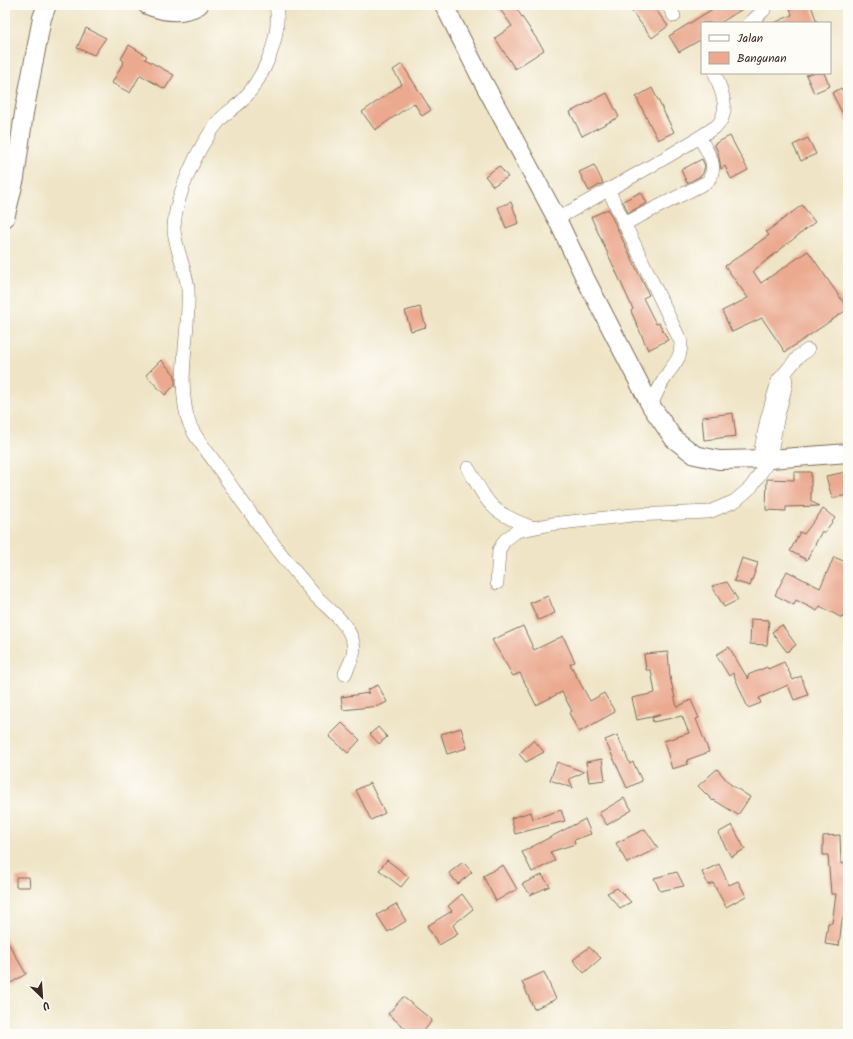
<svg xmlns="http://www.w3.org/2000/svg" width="853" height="1039" font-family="Kalam,sans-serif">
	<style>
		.building { fill: #eba98f }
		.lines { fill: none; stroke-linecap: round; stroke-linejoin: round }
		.street-casing { stroke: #7a6b59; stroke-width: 14 }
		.secondary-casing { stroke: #7a6b59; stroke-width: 20 }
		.street { stroke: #fff; stroke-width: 13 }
		.secondary { stroke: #fff; stroke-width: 18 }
	</style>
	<rect width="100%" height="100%" fill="#fdfcf7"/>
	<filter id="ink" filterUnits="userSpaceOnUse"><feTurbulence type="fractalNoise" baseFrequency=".025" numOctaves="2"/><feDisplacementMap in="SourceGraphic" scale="8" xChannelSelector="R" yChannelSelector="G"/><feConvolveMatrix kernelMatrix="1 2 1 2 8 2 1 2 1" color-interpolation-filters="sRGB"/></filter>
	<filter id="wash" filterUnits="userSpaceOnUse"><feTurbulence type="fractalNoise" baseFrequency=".012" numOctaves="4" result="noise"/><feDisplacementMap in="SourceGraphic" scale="16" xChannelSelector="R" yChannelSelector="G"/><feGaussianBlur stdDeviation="0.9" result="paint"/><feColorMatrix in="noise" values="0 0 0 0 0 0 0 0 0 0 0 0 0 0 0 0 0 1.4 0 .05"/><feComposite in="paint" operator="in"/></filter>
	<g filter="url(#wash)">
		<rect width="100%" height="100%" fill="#efe4c6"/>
		<g id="blocks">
			<g class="building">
				<path d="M497,5h17l30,45 -29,19 -20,-31 17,-12z"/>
				<path d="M627,5h25l16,21 -16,12z"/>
				<path d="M719,5h30l-29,18h-18v16l-23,13 -10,-16z"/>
				<path d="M789,5h22l6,18h-43l18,-8z"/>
				<path d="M86,28l20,10 -12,17 -17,-7z"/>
				<path d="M129,45l18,11 -2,3 29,16 -9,14 -25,-14 -10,18 -18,-10 12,-22 -3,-2z"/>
				<path d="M402,64l29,46 -9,6 -8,-13 -39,27 -13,-18 40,-28 -9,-14z"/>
				<path d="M812,73h12l6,13 -16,7 -8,-18z"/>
				<path d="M652,88l22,44 -16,8 -22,-43z"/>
				<path d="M841,88l7,14v22l-16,-31z"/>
				<path d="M607,93l12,24 -37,19 -12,-24z"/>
				<path d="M730,136l18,34 -17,9 -6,-13 -4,3 -3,-17 -4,-8z"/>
				<path d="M808,138l8,16 -15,7 -8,-16z"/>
				<path d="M702,159l3,7 -2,7 -2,3 -14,7 -6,-13z"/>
				<path d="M594,165l9,18 -14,8 -10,-19z"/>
				<path d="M499,166l9,11 -15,9 -8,-10z"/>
				<path d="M641,192l6,11 -19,10 -5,-12z"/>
				<path d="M511,202l8,21 -13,5 -8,-21z"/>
				<path d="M802,205l13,17 -62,49 8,12 47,-32 40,58 -63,43 -23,-34 -30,14 -10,-21 26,-13 -23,-32 44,-31 -3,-3z"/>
				<path d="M608,209l41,86 -6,3 13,26 3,-1 9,17 -20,10 -17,-39 2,-2 -42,-92z"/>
				<path d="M420,307l6,20 -15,4 -6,-20z"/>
				<path d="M161,360l14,15v10l-10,10 -19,-20z"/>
				<path d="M733,413l3,23 -32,4 -2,-23z"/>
				<path d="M794,472h17v29l8,5 -33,1v4l-20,-1 1,-31 27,1z"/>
				<path d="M846,472l2,23 -16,3 -6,-22z"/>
				<path d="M823,509l12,9 -11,15 -2,-2 -15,29 -17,-9 10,-19 4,2z"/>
				<path d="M834,557l14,6v44l-6,11 -22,-12 -3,5 -21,-11 -2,5 -19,-10 12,-24 33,17z"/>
				<path d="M742,558l16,5 -8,23 -16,-5z"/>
				<path d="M727,582l11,18 -14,7 -12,-21z"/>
				<path d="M548,596l7,17 -17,7 -8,-17z"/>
				<path d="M751,619l18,1 -2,25 -17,-1z"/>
				<path d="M782,625l14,20 -9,7 -15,-20z"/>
				<path d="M523,626l11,24 29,-14 12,26 -5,2 20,37 14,-8 11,19 -36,20 -10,-19 3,-2 -10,-19 -26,13 -16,-32 -7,3 -21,-36z"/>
				<path d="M729,647l19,32v-4l19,-8 1,2 16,-7 9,18 8,-4 7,19 -14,5 -6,-15 -29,13 2,5 -13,5 -15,-35 -4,3 -13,-21z"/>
				<path d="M668,652l2,25 7,30 14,-7 8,18 -3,1 13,33 -22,8 1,4 -16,5 -8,-28 25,-8 -7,-17 -29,6 -1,-4 8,-3 -23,5 -5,-22 23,-5 -4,-23h-5l-2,-16z"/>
				<path d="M378,685l9,17 -8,4 -36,4 -2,-13 28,-4 -2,-3z"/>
				<path d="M342,723l18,17 -12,13 -19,-17z"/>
				<path d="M378,727l9,10 -8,7 -9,-10z"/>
				<path d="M461,728l6,20 -20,6 -6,-20z"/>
				<path d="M617,735l13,29 3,-2 9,19 -15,7 -22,-48z"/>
				<path d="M534,740l10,12 -18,10 -7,-8z"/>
				<path d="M602,759l3,21 -16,2 -3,-20z"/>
				<path d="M557,762l27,10 -15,7 4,9 -23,-8z"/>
				<path d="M717,769l13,15 20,13 -12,18 -24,-15 -1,1 -15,-15z"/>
				<path d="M370,783l15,30 -14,7 -15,-30z"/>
				<path d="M624,798l8,12 -25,15 -8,-12z"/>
				<path d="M561,810l4,11 -50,13 -4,-16 20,-6 2,7z"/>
				<path d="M585,819l6,15 -17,6 1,4 -25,8 5,9 -23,11 -10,-20z"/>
				<path d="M732,825l13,24 -14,8 -13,-24z"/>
				<path d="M645,829l13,19 -31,15 -11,-20z"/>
				<path d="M840,835l1,29 4,-1 3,38 -3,18h-3l-3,27 -14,-2 3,-21h4l4,-29h-5l-3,-39h-5v-19z"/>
				<path d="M387,860l22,17 -8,10 -22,-17z"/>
				<path d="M463,862l9,10 -14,12 -9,-11z"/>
				<path d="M719,864l10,21 9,-4 8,15 -20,11 -13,-24 -5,2 -6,-13z"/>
				<path d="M503,865l14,24 -21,12 -13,-25z"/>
				<path d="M677,872l7,14 -24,5 -6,-13z"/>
				<path d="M542,875l8,11 -20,9 -8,-11z"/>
				<path d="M16,877h13l1,10h-14z"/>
				<path d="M617,888l14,14 -11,6 -13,-15z"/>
				<path d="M462,894l11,15 -20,16 5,9 -19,11 -12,-19 25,-15 -4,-5z"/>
				<path d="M396,904l10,17 -18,11 -11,-17z"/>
				<path d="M5,937l21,37 -17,10 -4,-7z"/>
				<path d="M589,947l12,11 -17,15 -11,-13z"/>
				<path d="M544,972l12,27 -22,10 -12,-27z"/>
				<path d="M403,997l29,23 -10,14h-10l-24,-20z"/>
			</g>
		</g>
	</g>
	<g filter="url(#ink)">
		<use href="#blocks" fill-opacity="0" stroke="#7a6b59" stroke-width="1"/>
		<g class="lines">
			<defs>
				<g id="street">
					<path d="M276,5c6,33 -12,71 -33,95 -7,7 -16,12 -23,20 -13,15 -23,33 -31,52 -8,18 -14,36 -15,55 -1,16 13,44 14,63 2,42 -11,84 -1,126 4,17 17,31 27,45 31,46 63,90 99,132 12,14 33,27 39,46 5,13 -2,23 -7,35"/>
					<path d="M668,5l6,11"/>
					<path d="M750,23l14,-13"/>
					<path d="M608,189l73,153c0,20 -8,21 -16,36 -6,9 -10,18 -14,28"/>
					<path d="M557,219c54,-32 110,-59 161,-94 13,-17 3,-33 -3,-52"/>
					<path d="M624,224l83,-42c13,-16 1,-28 -7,-44"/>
					<path d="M764,466l-5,-7 8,-40 11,-38 21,-25 9,-6"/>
					<path d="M468,468c21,37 22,44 63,59"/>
					<path d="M497,583l2,-33 6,-10 12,-9 35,-7 81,-9 76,-3 26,-11 16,-14 19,-28 7,-39 9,-36 -1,-9"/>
				</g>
				<g id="secondary">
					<path d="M147,5c17,7 35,10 52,0"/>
					<path d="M444,5l37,73 76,141 28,59 66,128 23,33 21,16 24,5 51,-1 78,-6"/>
					<path d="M5,218l10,-40 9,-65 18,-95 5,-13"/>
				</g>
			</defs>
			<use href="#street" class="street-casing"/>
			<use href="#secondary" class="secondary-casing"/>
			<use href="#street" class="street"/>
			<use href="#secondary" class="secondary"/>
		</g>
	</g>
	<rect width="853" height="1039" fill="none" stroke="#fdfcf7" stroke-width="20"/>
	<rect x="701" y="22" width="130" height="52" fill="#fdfcf7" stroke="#afa8a0"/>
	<rect x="709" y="35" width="20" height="6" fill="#ffffff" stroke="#afa8a0"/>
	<text x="737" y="42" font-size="12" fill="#3b2a1e">Jalan</text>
	<rect x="709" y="52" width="20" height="12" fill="#eba98f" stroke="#afa8a0"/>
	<text x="737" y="62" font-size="12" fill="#3b2a1e">Bangunan</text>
	<g transform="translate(42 997) rotate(155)" stroke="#fdfcf7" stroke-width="3" paint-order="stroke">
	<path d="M0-3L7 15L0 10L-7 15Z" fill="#3b2a1e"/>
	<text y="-6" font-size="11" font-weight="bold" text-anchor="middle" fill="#3b2a1e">U</text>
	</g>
</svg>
